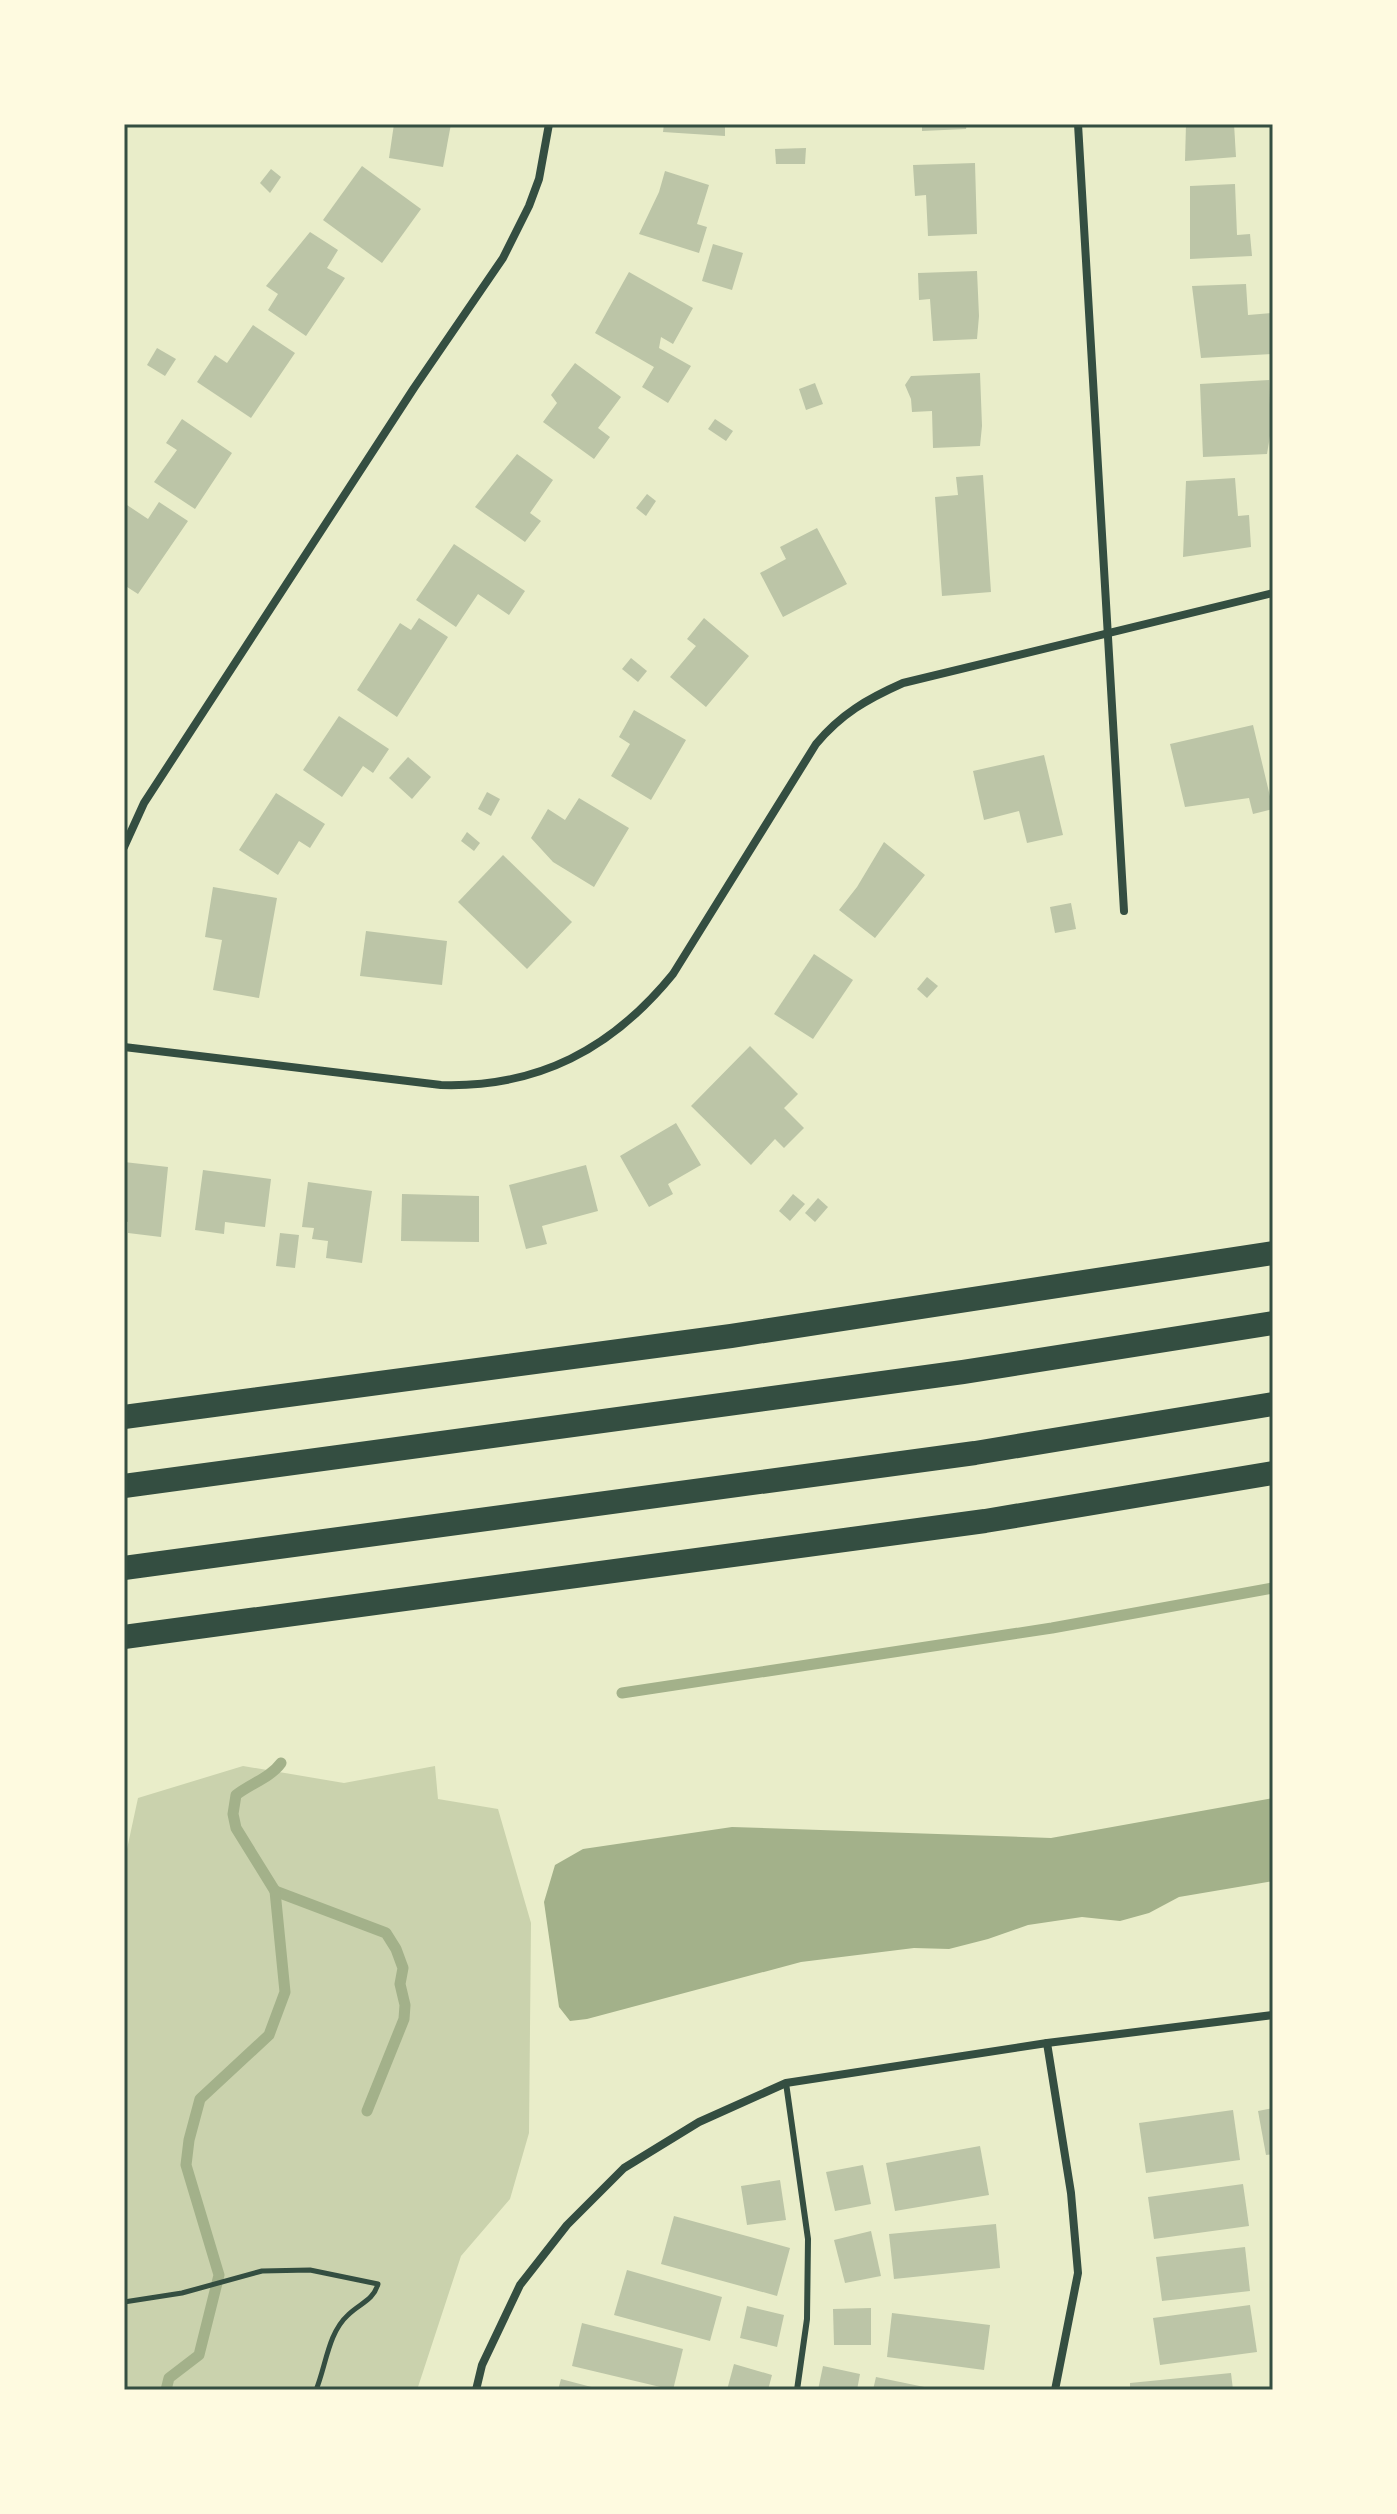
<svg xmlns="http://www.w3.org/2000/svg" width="1397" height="2514" font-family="'Space Grotesk',sans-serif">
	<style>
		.green { fill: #cad2ad }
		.water { fill: #a3b18a }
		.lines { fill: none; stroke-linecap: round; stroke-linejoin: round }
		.stream { stroke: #a3b18a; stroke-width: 11 }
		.building { fill: #bcc5a7 }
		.path { stroke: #344e41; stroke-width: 5 }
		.service { stroke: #344e41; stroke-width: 6 }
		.minor { stroke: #344e41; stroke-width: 8 }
		.motorway { stroke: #344e41; stroke-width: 24 }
		.neatline { fill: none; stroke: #344e41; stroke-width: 3 }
	</style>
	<rect width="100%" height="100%" fill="#e9edc9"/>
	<path class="green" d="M243,1766l101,17 91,-17 3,33 60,10 33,114 -2,210 -19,66 -49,57 -44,134h-293v-527l14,-65z"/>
	<path class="water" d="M1273,1798v83l-94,16 -30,16 -29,8 -38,-4 -54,8 -40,14 -39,10 -35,-1 -113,14 -214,57 -17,2 -11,-14 -15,-105 11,-37 28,-16 149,-22 319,11z"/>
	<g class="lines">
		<g class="stream">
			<path d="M622,1693l430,-65 221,-40"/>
			<path d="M275,1891l111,42 10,16 7,19 -3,16 5,21 -1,14 -37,92"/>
			<path d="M166,2390l3,-12 30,-23 20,-80 -33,-110 3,-25 11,-41 69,-64 16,-43 -10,-101 -39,-63 -3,-14 3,-19c14,-11 35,-18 45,-32"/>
		</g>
	</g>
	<g class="building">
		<path d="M394,124h57l-8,43 -54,-9z"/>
		<path d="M664,124h61v12l-62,-4z"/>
		<path d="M922,124h45l-1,5 -44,2z"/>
		<path d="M1186,124h48l2,33 -51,4z"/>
		<path d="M806,148l-1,16h-29l-1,-15z"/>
		<path d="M975,163l2,71 -49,2 -2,-41 -11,1 -2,-31z"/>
		<path d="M362,166l59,43 -39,54 -59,-43z"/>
		<path d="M271,169l10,8 -11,16 -10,-10z"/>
		<path d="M665,171l44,14 -12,39 10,3 -8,26 -60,-19 20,-42z"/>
		<path d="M1235,184l2,51 13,-1 2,22 -62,3v-73z"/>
		<path d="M310,232l28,18 -11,18 18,10 -39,58 -38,-26 10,-16 -12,-8z"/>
		<path d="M713,244l30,9 -11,37 -30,-9z"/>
		<path d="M977,271l2,45 -2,23 -44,2 -3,-42 -11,1 -1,-27z"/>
		<path d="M629,272l64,36 -20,36 -12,-7 -2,11 32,18 -23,37 -26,-16 12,-20 -59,-34z"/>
		<path d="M1246,284l2,31 24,-2 1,41 -72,4 -9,-72z"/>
		<path d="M253,325l42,28 -44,65 -54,-36 18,-27 12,8z"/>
		<path d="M157,348l19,11 -11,17 -18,-11z"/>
		<path d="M575,363l46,34 -23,31 12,9 -16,22 -51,-37 14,-19 -6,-8z"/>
		<path d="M980,373l2,53 -2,20 -47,2 -1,-37 -20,1 -1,-13 -6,-14 6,-9z"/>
		<path d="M1269,380l2,50 -4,24 -64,3 -3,-73z"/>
		<path d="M815,383l8,21 -17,6 -7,-21z"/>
		<path d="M182,419l50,34 -37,56 -41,-27 23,-32 -11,-7z"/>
		<path d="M715,419l18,12 -7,10 -18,-12z"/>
		<path d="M517,454l36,26 -23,33 11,8 -16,21 -50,-35z"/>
		<path d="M983,475l8,117 -49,4 -7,-99 23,-2 -2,-18z"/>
		<path d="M1235,478l3,38 11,-1 2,32 -68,10 3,-76z"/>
		<path d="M647,494l9,7 -10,15 -10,-8z"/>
		<path d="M159,502l29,19 -50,73 -14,-9v-76l3,-4 21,14z"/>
		<path d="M817,528l30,56 -64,33 -23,-44 26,-14 -6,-12z"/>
		<path d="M454,544l71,47 -16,24 -31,-21 -22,33 -40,-27z"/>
		<path d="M419,618l29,19 -51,80 -40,-27 43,-67 11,7z"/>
		<path d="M704,618l45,38 -43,51 -36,-30 26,-31 -9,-7z"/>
		<path d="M631,658l16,13 -9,11 -16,-13z"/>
		<path d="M634,710l52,30 -35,60 -40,-24 19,-32 -11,-7z"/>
		<path d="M339,716l50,33 -16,24 -10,-7 -21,31 -39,-27z"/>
		<path d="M1253,725l20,84 -20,5 -4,-16 -64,9 -15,-63z"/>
		<path d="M1044,755l19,80 -36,8 -8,-32 -35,9 -11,-49z"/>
		<path d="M408,757l23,20 -19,22 -23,-21z"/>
		<path d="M487,792l13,7 -9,17 -13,-7z"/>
		<path d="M276,793l49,31 -15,24 -11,-7 -21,34 -39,-25z"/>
		<path d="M579,798l50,30 -35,59 -41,-25 -22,-24 17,-29 17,11z"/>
		<path d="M467,832l13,11 -6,8 -13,-10z"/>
		<path d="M884,842l41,33 -50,63 -36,-28 18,-23z"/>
		<path d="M503,855l69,67 -45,47 -69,-67z"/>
		<path d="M213,887l64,11 -18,100 -46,-8 9,-50 -17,-3z"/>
		<path d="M1071,903l5,26 -21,4 -5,-26z"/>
		<path d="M366,931l81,10 -5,44 -82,-9z"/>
		<path d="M814,954l39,26 -40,59 -39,-25z"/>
		<path d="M927,977l11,9 -11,12 -10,-9z"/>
		<path d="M750,1046l48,48 -14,14 20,20 -20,20 -9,-9 -24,26 -60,-59z"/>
		<path d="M676,1123l25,42 -33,19 5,10 -24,13 -29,-51z"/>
		<path d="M124,1162l44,5 -7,70 -33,-4v-11l-4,-1z"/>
		<path d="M586,1165l12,46 -56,15 5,18 -21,5 -17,-64z"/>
		<path d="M203,1170l68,9 -6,48 -40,-5 -1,12 -29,-4z"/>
		<path d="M308,1182l64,9 -10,72 -36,-5 2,-17 -16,-2 2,-11 -12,-1z"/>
		<path d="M402,1194l77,2v46l-78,-1z"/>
		<path d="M793,1194l12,10 -15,17 -11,-10z"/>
		<path d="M818,1198l10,9 -13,15 -10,-9z"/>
		<path d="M280,1233l19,2 -4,33 -19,-2z"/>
		<path d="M1273,2108v46l-7,1 -8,-44z"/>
		<path d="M1233,2110l7,50 -94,13 -7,-50z"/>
		<path d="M980,2146l9,49 -94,16 -9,-48z"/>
		<path d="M863,2165l8,39 -36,7 -9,-39z"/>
		<path d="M780,2180l6,40 -39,5 -6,-39z"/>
		<path d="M1243,2184l6,42 -95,13 -6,-42z"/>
		<path d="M674,2216l116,32 -13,48 -116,-32z"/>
		<path d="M996,2224l4,44 -106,11 -5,-45z"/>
		<path d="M871,2231l10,45 -36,7 -11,-43z"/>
		<path d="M1245,2247l5,44 -88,10 -6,-44z"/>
		<path d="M627,2270l95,27 -12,44 -96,-26z"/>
		<path d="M1250,2305l7,47 -97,13 -7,-47z"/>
		<path d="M747,2306l37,9 -7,32 -37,-9z"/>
		<path d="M871,2308v37h-37l-1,-36z"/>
		<path d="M892,2313l98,12 -6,45 -97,-13z"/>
		<path d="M582,2323l101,26 -10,41 -101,-24z"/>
		<path d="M734,2364l38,11 -4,15h-41z"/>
		<path d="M823,2366l37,8 -3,16h-39z"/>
		<path d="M1231,2373l2,17h-103v-7z"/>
		<path d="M876,2377l58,12v1h-61z"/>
		<path d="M561,2379l38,10v1h-41z"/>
	</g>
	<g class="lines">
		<path class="path" d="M124,2302l58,-9 80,-22 48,-1 68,14c-5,17 -18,19 -30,31 -20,18 -22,51 -32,75"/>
		<path class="service" d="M786,2083l22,156 -1,80 -10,71"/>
		<g class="minor">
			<path d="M1078,124l46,787"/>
			<path d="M124,847l20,-44 270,-415 89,-130 26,-52 10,-27 10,-55"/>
			<path d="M124,1047l317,38c97,3 171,-36 232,-111l143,-230c25,-30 51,-45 87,-61l370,-90"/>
			<path d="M1047,2043l24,150 7,80 -23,117"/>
			<path d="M476,2390l6,-25 38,-80 47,-60 57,-57 75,-46 87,-39 261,-40 226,-28"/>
		</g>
		<g class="motorway">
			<path d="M124,1417l607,-81 542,-83"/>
			<path d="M124,1486l839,-114 310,-49"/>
			<path d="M124,1568l851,-115 298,-49"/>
			<path d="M124,1637l861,-116 288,-48"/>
		</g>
	</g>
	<rect width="1397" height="2514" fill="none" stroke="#fefae0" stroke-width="252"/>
	<rect x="126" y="126" width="1145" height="2262" class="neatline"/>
</svg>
